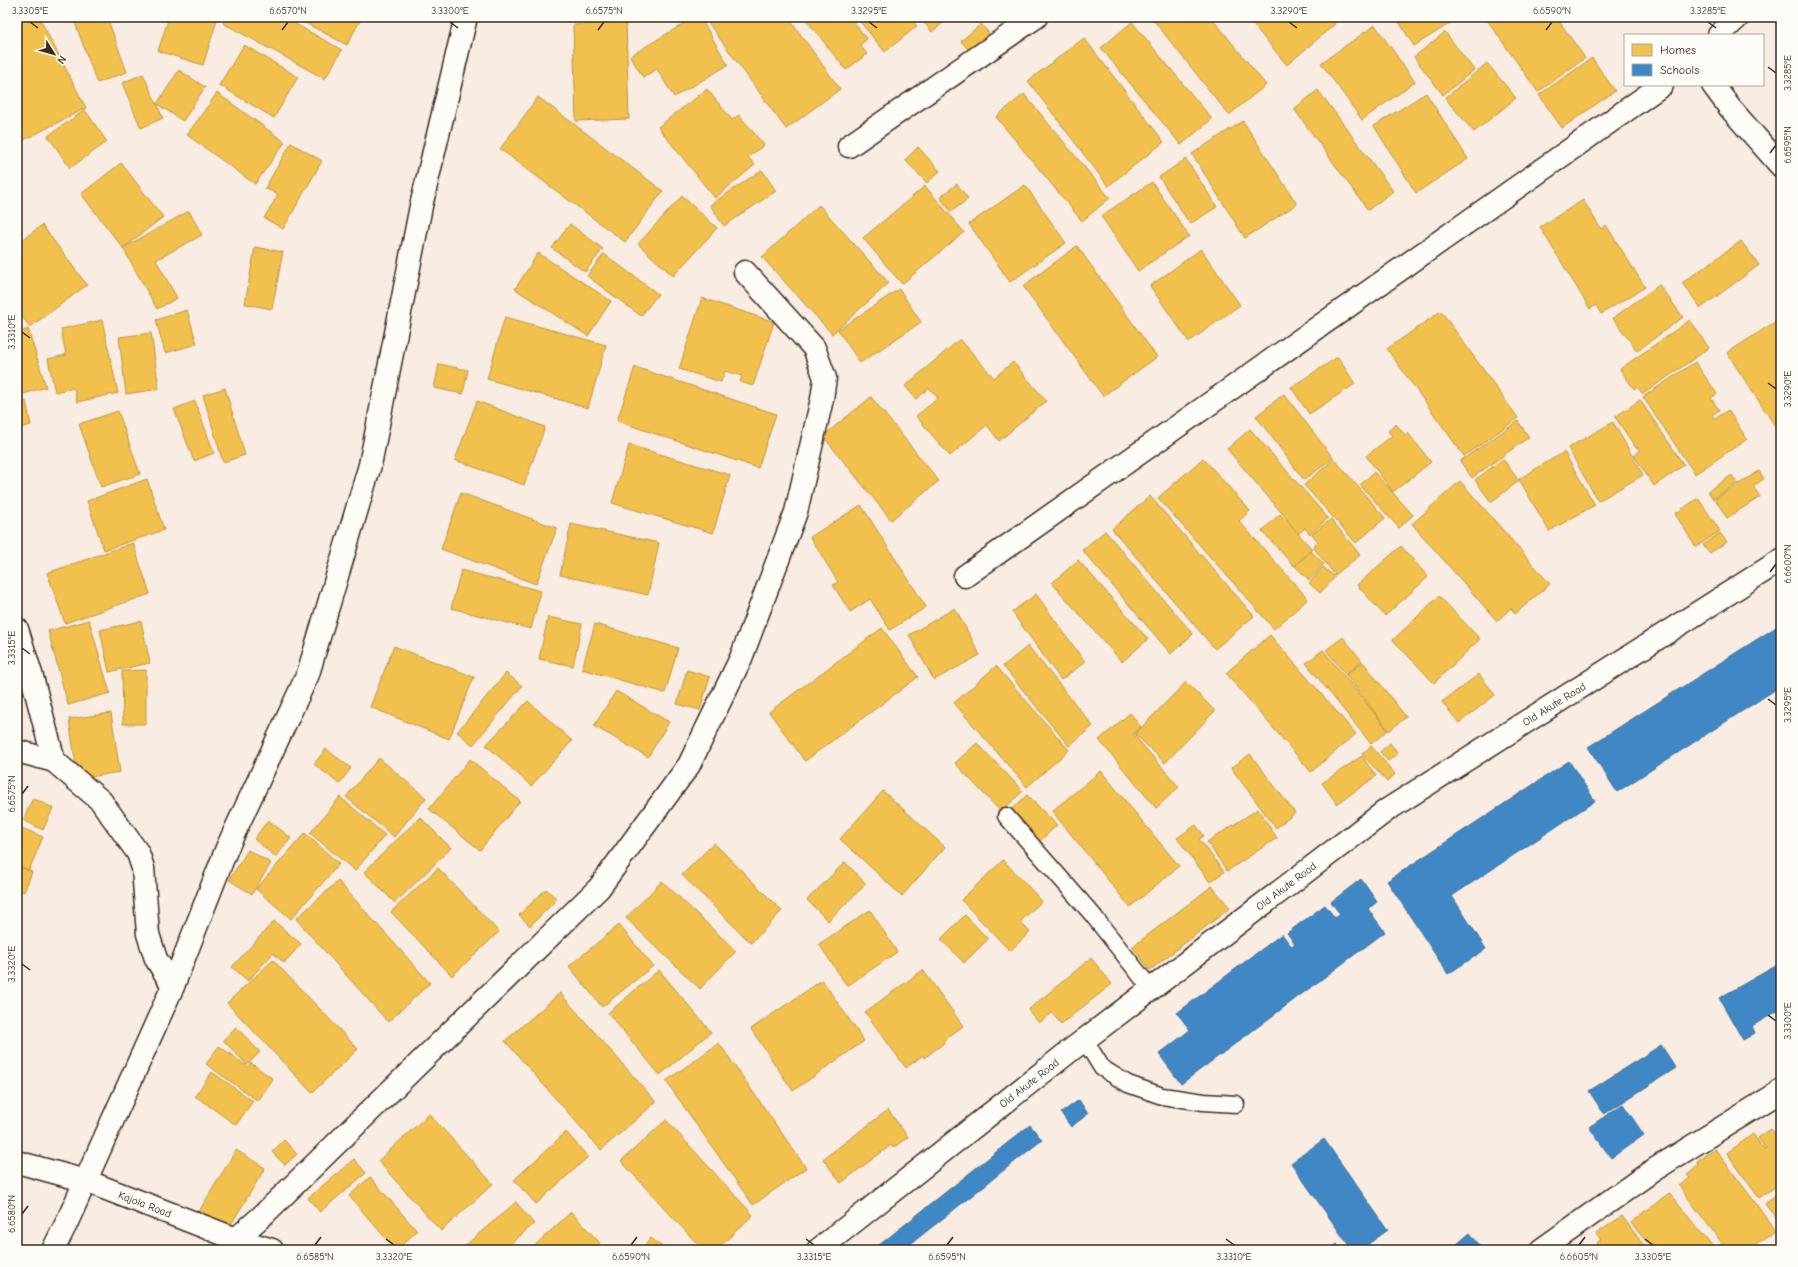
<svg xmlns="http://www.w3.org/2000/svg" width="1798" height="1267" font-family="'Comic Neue',sans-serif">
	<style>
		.homes { fill: #f2c14e; stroke: #bb9440 }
		.schools { fill: #3f88c5; stroke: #3e6c93 }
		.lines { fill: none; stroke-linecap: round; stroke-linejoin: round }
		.service-casing { stroke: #3b2a1e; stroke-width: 19 }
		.minor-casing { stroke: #3b2a1e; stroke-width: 25 }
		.tertiary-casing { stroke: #3b2a1e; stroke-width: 25 }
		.service { stroke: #fdfcf7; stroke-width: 16 }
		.minor { stroke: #fdfcf7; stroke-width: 22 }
		.tertiary { stroke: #fdfcf7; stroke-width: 22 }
		.ticks { fill: none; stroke: #3b2a1e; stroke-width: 1.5 }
		.labels { text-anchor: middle; stroke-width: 4; stroke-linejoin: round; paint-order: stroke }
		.street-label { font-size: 11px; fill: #3b2a1e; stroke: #fdfcf7 }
		.neatline { fill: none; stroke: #3b2a1e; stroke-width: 1.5 }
		.ticks-label { font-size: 10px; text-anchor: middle; fill: #3b2a1e }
	</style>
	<rect width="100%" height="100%" fill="#f8ece3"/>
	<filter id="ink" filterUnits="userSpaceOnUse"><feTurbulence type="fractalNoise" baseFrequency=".025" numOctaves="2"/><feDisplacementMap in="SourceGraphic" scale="8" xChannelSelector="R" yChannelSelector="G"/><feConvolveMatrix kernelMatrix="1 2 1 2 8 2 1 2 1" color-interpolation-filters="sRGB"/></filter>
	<g filter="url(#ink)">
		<g class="homes">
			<path d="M17,17h22l47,91 -64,33 -5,-11z"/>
			<path d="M73,17h34l20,55 -30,11z"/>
			<path d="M169,17h49l-15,48 -45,-14z"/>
			<path d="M226,17h57l59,33 -17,29 -102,-56z"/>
			<path d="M294,17h68l-15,28z"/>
			<path d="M577,17h42v2l-42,-1z"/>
			<path d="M695,17h5l28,48 -54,32 -17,-28 -14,8 -13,-21z"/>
			<path d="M704,17h84l52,72 -54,40z"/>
			<path d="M804,17h46l17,22 -7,6 7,9 -21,16z"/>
			<path d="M856,17h54l7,9 -32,26z"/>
			<path d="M919,17h31l-18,15z"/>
			<path d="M1151,17h60l55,68 -37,30z"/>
			<path d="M1252,17h77l6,7 -48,41 -38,-45z"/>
			<path d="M1396,17h64l-46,29z"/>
			<path d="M1485,17h71l29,41 -47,34z"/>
			<path d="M626,22l3,97 -53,2 -3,-96z"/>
			<path d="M1132,22l80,97 -31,26 -80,-97z"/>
			<path d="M981,24l11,13 -20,17 -11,-13z"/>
			<path d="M1375,25l40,57 -53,38 -41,-57z"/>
			<path d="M1445,32l29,38 -31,25 -29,-38z"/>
			<path d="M1084,38l80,104 -56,44 -80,-105z"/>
			<path d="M244,45l54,32 -24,41 -55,-33z"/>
			<path d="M1592,58l23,33 -53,37 -23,-33z"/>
			<path d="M1487,63l29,35 -42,34 -29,-34z"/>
			<path d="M179,70l26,17 -22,34 -26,-17z"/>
			<path d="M143,74l20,44 -22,10 -19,-45z"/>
			<path d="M707,89l25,31 7,-5 25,30 -16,12 7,8 -40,33 -57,-71z"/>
			<path d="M1318,90l75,101 -25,19 -74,-101z"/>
			<path d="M217,93l68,49 -30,42 -68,-49z"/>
			<path d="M1426,93l42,66 -52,34 -42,-67z"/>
			<path d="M1024,94l86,104 -28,23 -86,-104z"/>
			<path d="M538,97l125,94 -38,51 -125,-93z"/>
			<path d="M85,110l22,32 -37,26 -22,-32z"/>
			<path d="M1243,121l54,83 -52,34 -53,-84z"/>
			<path d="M291,143l31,18 -39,68 -19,-11 14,-23 -13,-7z"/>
			<path d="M918,147l22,24 -13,12 -22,-23z"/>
			<path d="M1186,159l31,48 -27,17 -31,-47z"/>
			<path d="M121,163l42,54 -40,31 -42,-54z"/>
			<path d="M762,170l14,21 -52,35 -14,-21z"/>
			<path d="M1152,182l37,54 -51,35 -37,-55z"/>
			<path d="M957,184l11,15 -17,13 -11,-15z"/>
			<path d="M1025,185l41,58 -56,39 -41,-58z"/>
			<path d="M925,186l39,46 -62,52 -39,-46z"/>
			<path d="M682,196l35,32 -44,48 -35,-32z"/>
			<path d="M1583,200l18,29 5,-4 39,62 -44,27 -5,-9 -6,4 -50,-82z"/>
			<path d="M819,205l70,78 -57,51 -70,-77z"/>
			<path d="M189,211l13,24 -46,25 21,38 -20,11 -34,-61z"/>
			<path d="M570,224l33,25 -18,23 -33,-24z"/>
			<path d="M42,225l45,60 -57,42 -13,-17v-66z"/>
			<path d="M1741,241l18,24 -58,43 -19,-25z"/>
			<path d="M1077,246l80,111 -54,39 -80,-110z"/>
			<path d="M255,247l28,5 -11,57 -27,-5z"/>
			<path d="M1201,249l39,56 -51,37 -39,-56z"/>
			<path d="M538,253l73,48 -23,35 -73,-47z"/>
			<path d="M604,254l54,40 -17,22 -54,-40z"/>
			<path d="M1659,285l24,32 -46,34 -24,-33z"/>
			<path d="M899,289l22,33 -61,41 -22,-33z"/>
			<path d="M702,298l72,24 -21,64 -13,-4 2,-6 -17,-5 -4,11 -42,-13z"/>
			<path d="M187,310l10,34 -32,9 -9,-33z"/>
			<path d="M1441,311l77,107 -54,38 -77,-107z"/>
			<path d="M505,317l101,28 -18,63 -101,-29z"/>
			<path d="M1781,318v117l-54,-82z"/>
			<path d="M102,320l16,73 -41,9 -3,-14 -19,4 -7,-33 18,-4 -5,-26z"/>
			<path d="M1690,320l19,28 -66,46 -6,-7 -3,2 -14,-20z"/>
			<path d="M28,329l18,58 -29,9v-63z"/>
			<path d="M151,333l8,56 -33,5 -7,-57z"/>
			<path d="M960,339l34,39 19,-16 33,39 -47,40 -12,-16 -37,31 -34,-40 22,-18 -9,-10 -13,11 -11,-13z"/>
			<path d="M1338,357l17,27 -46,30 -18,-27z"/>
			<path d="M1695,362l22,32 -6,4 8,12 -7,5 3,4 13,-9 19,29 -52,35 -52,-77z"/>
			<path d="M439,364l29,6 -5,24 -29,-6z"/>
			<path d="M635,367l141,47 -18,54 -141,-47z"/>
			<path d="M225,388l20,67 -22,7 -20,-67z"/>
			<path d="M1284,394l49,64 -29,22 -48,-64z"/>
			<path d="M871,397l68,84 -48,39 -68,-84z"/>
			<path d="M1640,400l44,65 -30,21 -20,-30 6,-5 -2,-4 -2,1 -21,-31z"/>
			<path d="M26,401l5,24 -14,4v-26z"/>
			<path d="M195,401l19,52 -20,8 -20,-52z"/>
			<path d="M477,401l68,26 -21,58 -69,-25z"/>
			<path d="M118,411l22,63 -39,13 -22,-63z"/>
			<path d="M1518,421l11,16 -57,41 -12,-17z"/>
			<path d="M1613,422l30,53 -45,26 -30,-53z"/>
			<path d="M1396,424l9,11 3,-2 23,29 -38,30 -27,-36 26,-20 -4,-5z"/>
			<path d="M1250,429l78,89 -18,16 -5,-6 -7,6 -11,-14v-1l-60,-70z"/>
			<path d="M629,445l101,30 -17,58 -101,-30z"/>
			<path d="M1564,452l31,53 -46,26 -30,-52z"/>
			<path d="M1203,458l47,53 -11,10 69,78 -34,30 -116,-131z"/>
			<path d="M1334,459l51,59 -29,25 -52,-58z"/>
			<path d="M1503,459l16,22 -28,21 -16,-22z"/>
			<path d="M1759,471l5,8 -11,7 7,11 -33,21 -12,-19z"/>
			<path d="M1374,472l39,43 -14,13 -39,-43z"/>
			<path d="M1732,475l5,8 -24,16 -5,-8z"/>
			<path d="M147,479l17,51 -60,20 -17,-49z"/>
			<path d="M1460,481l90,103 -35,30 -4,-6 -14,13 -85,-97z"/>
			<path d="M461,493l96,35 -21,56 -95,-35z"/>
			<path d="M1150,496l104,120 -39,33 -103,-120z"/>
			<path d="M1698,498l22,33 -24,16 -21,-33z"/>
			<path d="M861,505l65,102 -36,23 -20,-31 -20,13 -17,-27 5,-3 -28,-45z"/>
			<path d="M1280,514l32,35 -18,17 -32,-35z"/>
			<path d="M1331,519l29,36 -25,20 -22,-28 5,-5 -6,-8z"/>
			<path d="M571,524l88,19 -11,52 -88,-20z"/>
			<path d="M1105,531l88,103 -22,20 -89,-104z"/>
			<path d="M1720,533l7,9 -17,11 -7,-8z"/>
			<path d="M133,543l17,51 -85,29 -18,-50z"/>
			<path d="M1401,546l27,31 -43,39 -28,-31z"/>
			<path d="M1311,551l13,13 -15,16 -14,-14z"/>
			<path d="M1078,560l70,79 -26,23 -70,-79z"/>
			<path d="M1323,567l12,10 -15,16 -11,-10z"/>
			<path d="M461,570l80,21 -10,38 -80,-21z"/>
			<path d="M1036,594l49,68 -24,18 -49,-68z"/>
			<path d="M1439,596l41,43 -46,44 -41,-43z"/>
			<path d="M955,608l25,47 -46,25 -25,-45z"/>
			<path d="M548,617l34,7 -9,42 -34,-7z"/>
			<path d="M89,620l21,73 -42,12 -20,-74z"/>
			<path d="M141,621l9,42 -41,9 -9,-42z"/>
			<path d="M595,624l83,24 -13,45 -83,-24z"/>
			<path d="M882,628l36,49 -113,84 -36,-49z"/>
			<path d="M1270,635l86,99 -45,38 -85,-99z"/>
			<path d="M1343,637l19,24 -16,14 -20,-25z"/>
			<path d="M394,646l80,31 -25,62 -79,-32z"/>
			<path d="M1028,646l65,80 -24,20 -66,-80z"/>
			<path d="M1323,650l65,80 -17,14 -65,-81z"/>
			<path d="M1363,662l43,55 -17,14 -43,-56z"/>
			<path d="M996,666l73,84 -42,37 -73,-84z"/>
			<path d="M146,670v54h-23l-1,-53z"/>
			<path d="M687,670l23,7 -10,33 -23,-6z"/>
			<path d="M506,673l16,13 -49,59 -16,-13z"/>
			<path d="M1479,674l16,21 -36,28 -17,-21z"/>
			<path d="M1186,682l29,29 -50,52 -30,-29z"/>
			<path d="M616,691l53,31 -21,35 -54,-31z"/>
			<path d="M528,701l44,40 -41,45 -45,-41z"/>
			<path d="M111,713l9,59 -42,7 -9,-60z"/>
			<path d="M1130,713l11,14 -8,7 46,53 -23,21 -57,-68z"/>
			<path d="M977,743l46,48 -22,21 -46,-49z"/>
			<path d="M1390,743l8,10 -10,8 -8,-9z"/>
			<path d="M1371,746l24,28 -8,8 -25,-28z"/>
			<path d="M326,749l25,19 -12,16 -25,-20z"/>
			<path d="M1250,754l45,59 -19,15 -45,-60z"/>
			<path d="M1362,756l14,20 -39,28 -15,-21z"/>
			<path d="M379,758l47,40 -32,39 -48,-40z"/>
			<path d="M470,759l50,42 -40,49 -51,-41z"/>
			<path d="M1101,771l78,95 -49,41 -78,-96z"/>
			<path d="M883,791l62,56 -43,49 -62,-57z"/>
			<path d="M1027,795l30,30 -21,20 -30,-30z"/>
			<path d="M340,797l45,38 -30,36 -45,-38z"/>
			<path d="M33,798l20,10 -10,22 -20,-10z"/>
			<path d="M1258,809l19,29 -50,33 -20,-29z"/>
			<path d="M17,812l3,2 -3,8z"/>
			<path d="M420,817l31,31 -56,55 -31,-31z"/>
			<path d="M268,820l23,18 -15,19 -22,-18z"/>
			<path d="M1196,825l8,11 -5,3 25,33 -14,10 -33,-44z"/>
			<path d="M17,826l26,11 -14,33 -12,-5z"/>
			<path d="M305,833l34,31 -48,55 -35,-30z"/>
			<path d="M714,843l68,68 -31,32 -69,-68z"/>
			<path d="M248,850l23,13 -19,31 -23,-14z"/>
			<path d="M1003,860l39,41 -22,21 10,10 -20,19 -49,-51z"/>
			<path d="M845,862l21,22 -38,37 -21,-21z"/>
			<path d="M17,866l15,6 -8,20 -7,-3z"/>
			<path d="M438,868l61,64 -47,44 -61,-64z"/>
			<path d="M338,881l92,102 -42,39 -92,-103z"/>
			<path d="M662,881l74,70 -36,38 -74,-71z"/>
			<path d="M1212,886l18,22 -80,62 -18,-23z"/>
			<path d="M546,889l11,10 -27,27 -11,-11z"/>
			<path d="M870,910l27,42 -50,34 -28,-42z"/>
			<path d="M965,915l23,24 -24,24 -23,-24z"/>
			<path d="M274,921l27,23 -17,19 -11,-10 -25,28 -16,-14z"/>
			<path d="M619,925l34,41 -51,41 -33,-41z"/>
			<path d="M1091,958l21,26 -51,40 -9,-11 -13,10 -11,-13z"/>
			<path d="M273,960l85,89 -46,44 -85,-90z"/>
			<path d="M659,970l52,62 -51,43 -52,-62z"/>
			<path d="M923,970l40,56 -20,15 1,2 -20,15 -1,-3 -17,13 -41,-56z"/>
			<path d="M822,980l42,61 -71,50 -42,-62z"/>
			<path d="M560,993l96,109 -55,48 -96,-109z"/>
			<path d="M236,1027l24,25 -13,13 -24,-25z"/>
			<path d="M719,1043l87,125 -53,37 -87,-124z"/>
			<path d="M219,1046l29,21 3,-4 22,16 -15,22 -52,-37z"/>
			<path d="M212,1072l41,29 -17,24 -41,-29z"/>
			<path d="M888,1110l20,27 -15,11 -2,-3 -50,38 -18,-24z"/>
			<path d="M429,1114l64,70 -52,47 -63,-70z"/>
			<path d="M666,1120l87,95 -37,35h-13l-82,-89z"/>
			<path d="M1771,1129l10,15v39l-22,15 -32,-45 26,-19 11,16 2,-1 -8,-11z"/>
			<path d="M566,1132l22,25 -52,47 -22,-24z"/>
			<path d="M284,1140l13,14 -12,11 -13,-13z"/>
			<path d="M1715,1149l61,81 -27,20h-22l-48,-64 11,-8 -3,-3 12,-10 -2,-3z"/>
			<path d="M236,1150l29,18 -38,63 -29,-18z"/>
			<path d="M354,1159l12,14 -46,39 -12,-14z"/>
			<path d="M370,1177l47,54 -21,19 -47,-54z"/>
			<path d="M1781,1191v33l-16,-21z"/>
			<path d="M1669,1193l46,57h-62l-22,-27z"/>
			<path d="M516,1202l18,22 -31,26h-43z"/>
			<path d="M571,1212l29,31 -7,7h-63z"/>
			<path d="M1622,1216l25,34h-46l-5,-7 5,-3 -5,-6z"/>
			<path d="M651,1238l15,12h-25z"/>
		</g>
		<g class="schools">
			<path d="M1781,624v62l-164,106 -29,-45z"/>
			<path d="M1569,761l26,40 -143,95 34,53 -38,25 -61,-93z"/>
			<path d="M1361,879l16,23 -9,7 17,23 -204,152 -22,-30 31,-24 -13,-17 105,-79 9,12 4,-2 -8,-11 38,-28 10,13 5,-4 -9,-12z"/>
			<path d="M1781,963v46l-29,17 3,7 -12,7 -24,-42z"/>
			<path d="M1661,1045l15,23 -72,46 -15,-23z"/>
			<path d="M1079,1100l9,14 -17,13 -10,-14z"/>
			<path d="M1623,1104l21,31 -33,23 -22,-31z"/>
			<path d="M1030,1125l12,15 -139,110h-22l-3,-4z"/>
			<path d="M1324,1139l64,91 -28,20h-8l-61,-87z"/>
			<path d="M1470,1233l13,17h-33z"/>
			<path d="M1337,1244l5,6h-12z"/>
		</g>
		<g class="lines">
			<defs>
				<g id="service">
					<path d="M1006,816l86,98 59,75"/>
					<path d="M1084,1039l18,29 26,16 34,12 42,6 32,2"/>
				</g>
				<g id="minor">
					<path d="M1719,35l19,-18"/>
					<path d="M1713,85l17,23 51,58"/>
					<path d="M849,146l187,-129"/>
					<path d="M965,576l697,-491"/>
					<path d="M17,629l15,48 22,84"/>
					<path d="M17,751l37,10 47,40 37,52 5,15 5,66 8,25 17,27"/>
					<path d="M17,1162l69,19 150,58 36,11"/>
					<path d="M236,1239l26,-23 337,-328 90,-123 52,-107 55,-146 26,-113 3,-21 -11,-30 -69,-76"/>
					<path d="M53,1250l14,-28 106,-236 54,-138 81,-174 62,-209 51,-259 45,-189"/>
					<path d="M1541,1250l111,-79 129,-80"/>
				</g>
				<path id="tertiary" d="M818,1250l253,-200 316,-240 394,-250"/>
			</defs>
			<use href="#service" class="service-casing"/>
			<use href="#minor" class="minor-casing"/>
			<use href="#tertiary" class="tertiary-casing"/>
			<use href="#service" class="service"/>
			<use href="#minor" class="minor"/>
			<use href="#tertiary" class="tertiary"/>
		</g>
	</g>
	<path class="ticks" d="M30,22l8,6M450,22l8,6M869,22l8,6M1289,22l8,6M1708,22l8,6M282,30l6,-8M598,30l6,-8M1546,30l6,-8M1768,67l8,6M1770,153l6,-8M22,332l8,6M1768,383l8,6M1770,572l6,-8M22,648l8,6M1768,699l8,6M22,794l6,-8M22,964l8,6M1768,1015l8,6M22,1214l6,-8M386,1239l8,6M806,1239l8,6M1226,1239l8,6M1645,1239l8,6M315,1245l6,-8M631,1245l6,-8M947,1245l6,-8M1579,1245l6,-8"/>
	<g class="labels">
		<g class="street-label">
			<text transform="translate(1554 704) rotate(-32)" y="4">Old Akute Road</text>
			<text transform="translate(1286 886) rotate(-37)" y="4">Old Akute Road</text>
			<text transform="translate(1029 1083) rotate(-38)" y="4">Old Akute Road</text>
			<text transform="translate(145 1204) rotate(21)" y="4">Kajola Road</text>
		</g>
	</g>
	<rect width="1798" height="1267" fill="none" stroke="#fdfcf7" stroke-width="44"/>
	<rect x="1624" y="34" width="140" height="52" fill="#fdfcf7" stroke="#afa8a0"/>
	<rect x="1632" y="44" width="20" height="12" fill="#f2c14e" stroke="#afa8a0"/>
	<text x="1660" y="54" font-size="12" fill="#3b2a1e">Homes</text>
	<rect x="1632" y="64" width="20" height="12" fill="#3f88c5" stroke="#afa8a0"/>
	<text x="1660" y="74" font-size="12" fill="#3b2a1e">Schools</text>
	<g transform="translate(54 54) rotate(127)" stroke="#fdfcf7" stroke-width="3" paint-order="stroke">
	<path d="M0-3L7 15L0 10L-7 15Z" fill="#3b2a1e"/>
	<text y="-6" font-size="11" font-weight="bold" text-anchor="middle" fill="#3b2a1e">N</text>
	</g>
	<rect x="22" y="22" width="1754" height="1223" class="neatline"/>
	<g class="ticks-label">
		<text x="30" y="14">3.3305°E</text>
		<text x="288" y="14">6.6570°N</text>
		<text x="450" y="14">3.3300°E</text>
		<text x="604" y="14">6.6575°N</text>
		<text x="869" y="14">3.3295°E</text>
		<text x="1289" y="14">3.3290°E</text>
		<text x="1552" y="14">6.6590°N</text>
		<text x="1708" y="14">3.3285°E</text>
		<text transform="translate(1787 73) rotate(-90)" y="4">3.3285°E</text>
		<text transform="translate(1787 145) rotate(-90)" y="4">6.6595°N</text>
		<text transform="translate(11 332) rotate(-90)" y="4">3.3310°E</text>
		<text transform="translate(1787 389) rotate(-90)" y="4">3.3290°E</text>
		<text transform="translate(1787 564) rotate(-90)" y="4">6.6600°N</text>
		<text transform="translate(11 648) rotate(-90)" y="4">3.3315°E</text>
		<text transform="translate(1787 705) rotate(-90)" y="4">3.3295°E</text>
		<text transform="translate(11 794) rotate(-90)" y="4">6.6575°N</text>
		<text transform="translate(11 964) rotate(-90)" y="4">3.3320°E</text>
		<text transform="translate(1787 1021) rotate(-90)" y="4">3.3300°E</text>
		<text transform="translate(11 1214) rotate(-90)" y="4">6.6580°N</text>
		<text x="315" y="1260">6.6585°N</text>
		<text x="394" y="1260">3.3320°E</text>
		<text x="631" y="1260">6.6590°N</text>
		<text x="814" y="1260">3.3315°E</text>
		<text x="947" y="1260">6.6595°N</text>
		<text x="1234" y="1260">3.3310°E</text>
		<text x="1579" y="1260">6.6605°N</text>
		<text x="1653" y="1260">3.3305°E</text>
	</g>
</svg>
